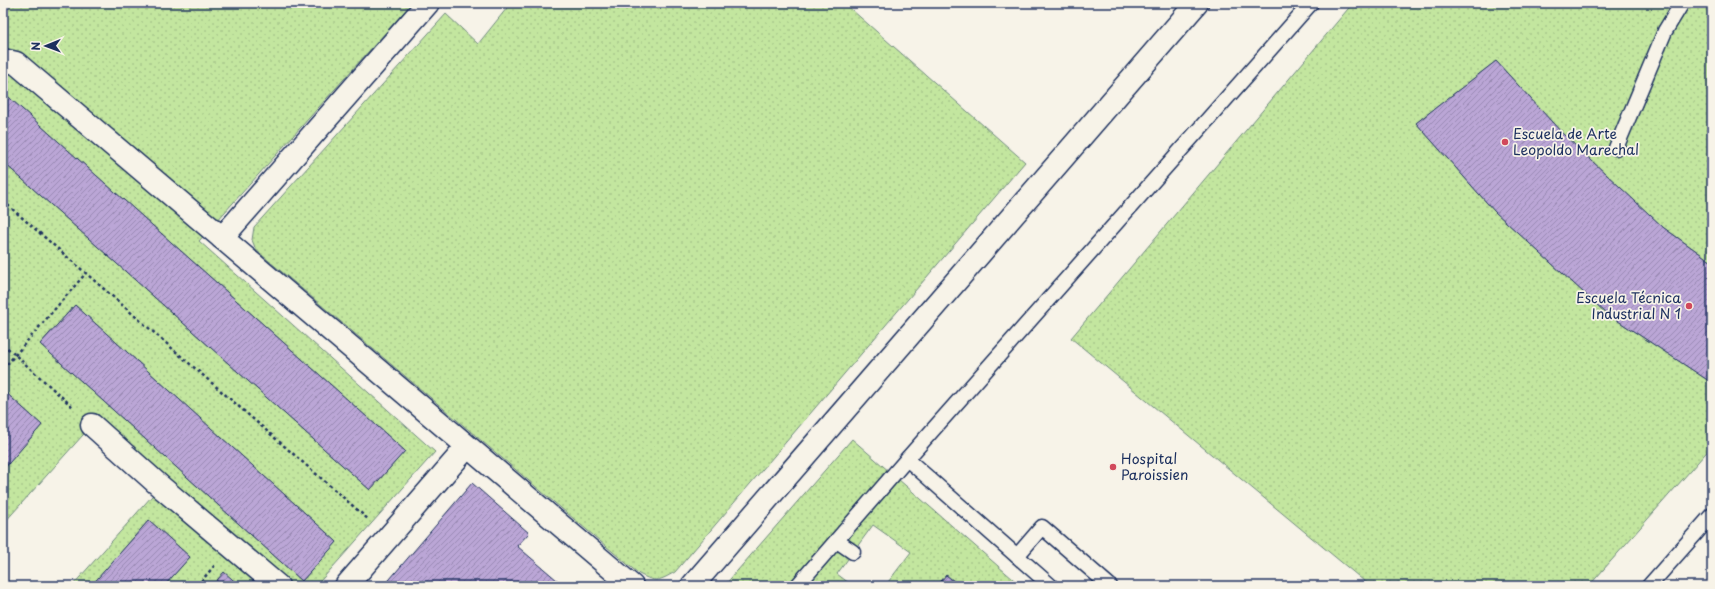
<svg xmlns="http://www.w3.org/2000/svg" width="1715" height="589" font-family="'Playpen Sans',sans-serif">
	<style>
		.grass { fill: url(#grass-dots); stroke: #6f8a7e; fill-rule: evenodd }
		.building { fill: url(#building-hatch); stroke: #1b2f5e }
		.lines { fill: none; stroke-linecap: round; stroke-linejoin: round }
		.service-casing { stroke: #1b2f5e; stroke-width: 17 }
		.minor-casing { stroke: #1b2f5e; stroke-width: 25 }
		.tertiary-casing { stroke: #1b2f5e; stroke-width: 25 }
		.path { stroke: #1b2f5e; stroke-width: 2.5; stroke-dasharray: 3 3; stroke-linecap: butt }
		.service { stroke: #f7f3e8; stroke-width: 14 }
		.minor { stroke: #f7f3e8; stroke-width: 22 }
		.tertiary { stroke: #f7f3e8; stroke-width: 22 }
		.poi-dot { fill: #d1495b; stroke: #f7f3e8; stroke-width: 1.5 }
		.labels { text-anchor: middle; stroke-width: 3.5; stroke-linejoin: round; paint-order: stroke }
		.poi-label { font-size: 14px; fill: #1b2f5e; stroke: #f7f3e8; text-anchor: start }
	</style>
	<defs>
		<pattern id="grass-dots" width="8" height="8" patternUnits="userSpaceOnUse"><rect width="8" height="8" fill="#c3e69f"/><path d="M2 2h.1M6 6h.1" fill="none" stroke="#a7c68b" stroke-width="1.8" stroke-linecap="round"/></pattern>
		<pattern id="building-hatch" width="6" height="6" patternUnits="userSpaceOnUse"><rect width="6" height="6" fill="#bba6d6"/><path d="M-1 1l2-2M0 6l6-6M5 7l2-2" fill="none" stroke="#9788b1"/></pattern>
	</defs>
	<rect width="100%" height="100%" fill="#f7f3e8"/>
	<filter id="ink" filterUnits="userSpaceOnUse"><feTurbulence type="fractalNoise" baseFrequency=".025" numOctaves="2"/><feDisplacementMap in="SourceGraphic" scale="8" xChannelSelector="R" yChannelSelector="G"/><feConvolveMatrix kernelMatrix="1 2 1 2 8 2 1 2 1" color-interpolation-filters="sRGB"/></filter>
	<g filter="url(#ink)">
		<g class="grass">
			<path d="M3,3h409l-213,238 236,211 -119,134h-152l26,-29 -41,-37 -58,66h-19l88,-99 -68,-62 -89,99v-54l39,-45 -39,-35v-228l367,328 35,-39 -402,-359zM75,305l262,237 -35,39 -262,-237z"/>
			<path d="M511,3h333l181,159 -350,410c-16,9 -19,11 -36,2l-383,-324 -4,-10 2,-13 192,-213 32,30z"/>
			<path d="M1353,3h359v259l-48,-34 -101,-94 -67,-73 -80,62 79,89 111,101 106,70v63l-123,140h-219l-299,-248z"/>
			<path d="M852,439l169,147h-61l-13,-11 -10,11h-52l26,-34 -38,-27 -36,49 16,12h-129z"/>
		</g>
		<g class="building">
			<path d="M1496,61l67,73 101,94 48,34v121l-106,-70 -111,-101 -79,-89z"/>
			<path d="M3,92l402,359 -35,39 -367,-328z"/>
			<path d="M75,305l262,237 -35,39 -262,-237z"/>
			<path d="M3,390l39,35 -39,45z"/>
			<path d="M472,483l57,50 -12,13 47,40h-180z"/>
			<path d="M149,520l41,37 -26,29h-73z"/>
			<path d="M224,572l16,14h-28z"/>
			<path d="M946,575l14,11h-23z"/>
		</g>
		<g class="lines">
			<defs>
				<g id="service">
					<path d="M1616,148l49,-117 17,-28"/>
					<path d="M837,541l16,11"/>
					<path d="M1017,556l25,-29 68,59"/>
					<path d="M797,586l110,-127"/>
					<path d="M1051,586l-144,-127 404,-456"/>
					<path d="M1649,586l63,-71"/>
				</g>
				<g id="minor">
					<path d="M3,60l13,3 616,523"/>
					<path d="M222,238l206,-235"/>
					<path d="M92,425l69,62 117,99"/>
					<path d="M346,586l121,-139"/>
				</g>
				<path id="tertiary" d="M692,586l505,-583"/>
			</defs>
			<use href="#service" class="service-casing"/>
			<use href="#minor" class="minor-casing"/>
			<use href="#tertiary" class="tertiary-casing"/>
			<g class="path">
				<path d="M3,201l366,319"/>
				<path d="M3,344l71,64"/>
				<path d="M3,369l83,-96"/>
				<path d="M197,586l18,-21"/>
			</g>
			<use href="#service" class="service"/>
			<use href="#minor" class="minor"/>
			<use href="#tertiary" class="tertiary"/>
		</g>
	</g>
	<g class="poi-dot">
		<circle cx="1505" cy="142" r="4"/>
		<circle cx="1689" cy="306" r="4"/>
		<circle cx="1113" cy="467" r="4"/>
	</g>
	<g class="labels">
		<g class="poi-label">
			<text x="1513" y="139">Escuela de Arte<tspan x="1513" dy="16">Leopoldo Marechal</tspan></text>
			<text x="1681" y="303" text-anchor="end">Escuela Técnica<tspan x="1681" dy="16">Industrial N 1</tspan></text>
			<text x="1121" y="464">Hospital<tspan x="1121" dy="16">Paroissien</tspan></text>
		</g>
	</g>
	<rect width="1715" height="589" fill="none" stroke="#f7f3e8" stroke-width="16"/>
	<rect x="8" y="8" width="1699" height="573" fill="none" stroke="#1b2f5e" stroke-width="1.5" filter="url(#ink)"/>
	<g transform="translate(46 46) rotate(269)" stroke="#f7f3e8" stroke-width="3" paint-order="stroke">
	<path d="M0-3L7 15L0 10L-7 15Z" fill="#1b2f5e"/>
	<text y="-6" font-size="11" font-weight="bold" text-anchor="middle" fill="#1b2f5e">N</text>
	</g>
</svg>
